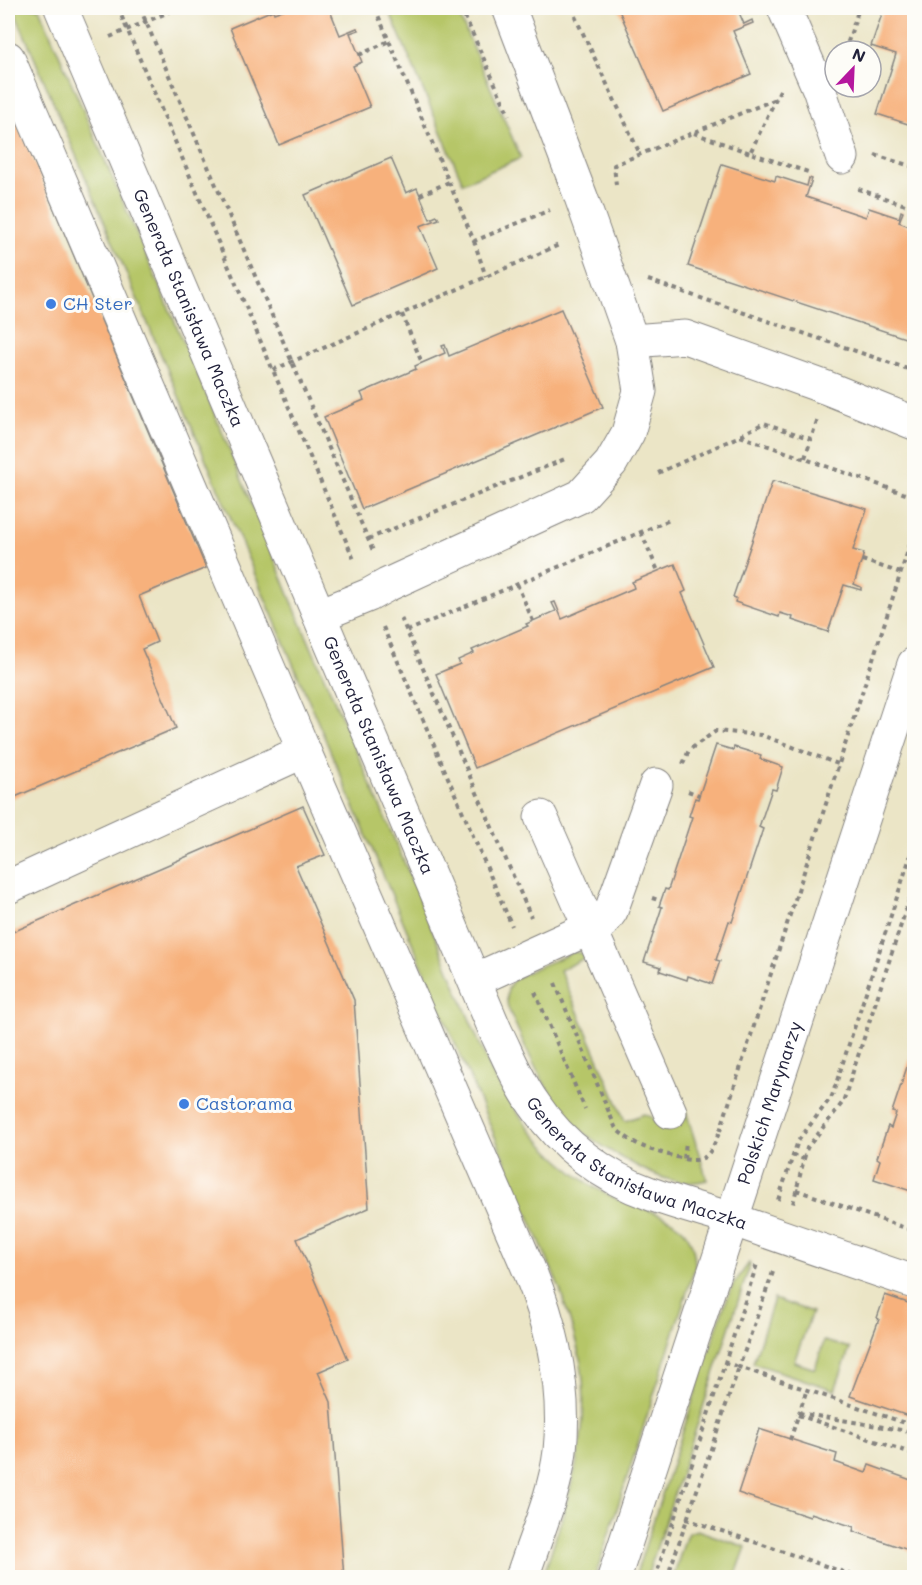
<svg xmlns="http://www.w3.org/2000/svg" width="922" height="1585" font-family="Mali,sans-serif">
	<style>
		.green { fill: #b6c668; stroke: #6c7452; stroke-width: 1.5 }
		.building { fill: #f7b17c }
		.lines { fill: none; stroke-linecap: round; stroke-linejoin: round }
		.minor-casing { stroke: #868480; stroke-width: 35 }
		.path { stroke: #868480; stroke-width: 4; stroke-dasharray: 4.5 4.5; stroke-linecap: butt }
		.minor { stroke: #fff; stroke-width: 33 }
		.shop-dot { fill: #3f7fe0; stroke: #fdfcf7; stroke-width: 2 }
		.labels { text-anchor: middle; stroke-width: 6; stroke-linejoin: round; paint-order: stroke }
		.shop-label { font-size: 18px; fill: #366cbe; stroke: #fdfcf7; text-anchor: start }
		.street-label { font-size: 18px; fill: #22223b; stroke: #fdfcf7 }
	</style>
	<rect width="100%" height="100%" fill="#fdfcf7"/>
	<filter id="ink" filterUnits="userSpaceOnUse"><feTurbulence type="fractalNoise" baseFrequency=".0167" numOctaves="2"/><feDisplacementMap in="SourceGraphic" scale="12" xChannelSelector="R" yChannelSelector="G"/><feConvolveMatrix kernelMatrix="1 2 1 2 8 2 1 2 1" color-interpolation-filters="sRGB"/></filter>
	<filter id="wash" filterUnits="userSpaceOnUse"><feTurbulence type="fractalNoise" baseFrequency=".008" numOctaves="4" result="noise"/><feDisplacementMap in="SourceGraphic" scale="24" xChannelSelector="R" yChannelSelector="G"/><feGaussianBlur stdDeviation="1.35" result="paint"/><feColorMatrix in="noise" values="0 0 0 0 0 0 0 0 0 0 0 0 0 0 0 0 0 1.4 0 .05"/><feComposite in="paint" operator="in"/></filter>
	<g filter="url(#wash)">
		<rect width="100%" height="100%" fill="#ebe5c6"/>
		<g class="green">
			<path d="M13,8h26l174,402 84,204 108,250 86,207c27,48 64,95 113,122 23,13 56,17 75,33 13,10 16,26 16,41l-100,310h-52c21,-67 48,-135 39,-207 -4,-28 -14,-54 -22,-81z"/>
			<path d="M388,8h68l65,150 -58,25z"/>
			<path d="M574,952l7,1 4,5 -25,12 65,151 19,-7 9,4 1,3 31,-13 22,72c-25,7 -48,-2 -70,-14 -19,-10 -41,-22 -57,-37 -35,-32 -53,-79 -72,-121 -2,-10 -2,-20 5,-27 10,-10 47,-22 61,-29z"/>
			<path d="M749,1263l1,2 -103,312h-12l88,-268 10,-24z"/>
			<path d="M774,1299l38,13 -18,50 21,7 9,-28 26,7 -15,42 -82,-27z"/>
			<path d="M697,1530l49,17 -11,30h-62l13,-40 2,-4z"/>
		</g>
		<g id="blocks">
			<g class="building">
				<path d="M288,8h41l11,27 17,-7 2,2 -9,3 12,29 -9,4 17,41 -91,38 -49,-117 43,-18 1,3z"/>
				<path d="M618,8h119l7,16 8,-4 1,3 -20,8 18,43 -88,37z"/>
				<path d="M884,8h30v118l-37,-12 19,-60 -25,-8z"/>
				<path d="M8,100l198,468 -67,28 18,46 -15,7 34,79 -168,72z"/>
				<path d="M391,158l15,35 11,-5 13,31 7,-3 2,3 -19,7 18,42 -85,37 -48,-110z"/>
				<path d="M722,164l53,17 1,-5 31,10 2,-8 3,1 -6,18 60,20 3,-9 30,10 2,-7 2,1 -4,10 15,6v113l-226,-75z"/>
				<path d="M561,309l42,98 -241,102 -38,-92 40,-17 -3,-7 55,-24 -1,-3 30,-13 -3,-7 3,-1 4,11z"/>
				<path d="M775,481l92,28 -14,41 11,3 -10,31 7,3v3l-17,-5 -16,47 -36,-12 1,-3 -13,-4 -1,4 -44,-15 1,-4 -3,-1 39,-115z"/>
				<path d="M675,564l11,27 -4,2 32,74 -239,101 -39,-94 24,-10 -2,-4 16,-7 -2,-3 56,-24 -2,-2 30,-13 -4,-8 3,-1 7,17 72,-31 -2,-6z"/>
				<path d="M716,745l17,5 1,-3 27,8 -1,4 23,8 -7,23 -4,-1 -13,38 4,2 -31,93 -3,-1 -13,39 4,1 -8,23 -24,-8 -1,4 -27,-9 1,-4 -17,-5 18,-55 -3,-1 6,-17 3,1 24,-73 -3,-1 6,-18 3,1z"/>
				<path d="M303,806l22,49 -29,11 58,134 15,208 -72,31 51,120 -30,13 13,30 13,176h-332l-4,-11v-633z"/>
				<path d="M914,1046v146l-40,-13 6,-19 -3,-2 11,-32 3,2 5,-15 -4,-1z"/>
				<path d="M885,1295l29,10v113l-64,-22 29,-77 -2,-1z"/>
				<path d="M759,1429l78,25 -2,8 31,11 3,-8 45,16v71l-61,-21 1,-4 -43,-14 -1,4 -72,-24z"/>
			</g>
		</g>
	</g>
	<g filter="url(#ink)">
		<use href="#blocks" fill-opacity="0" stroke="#868480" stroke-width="1.5"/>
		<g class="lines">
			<defs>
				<g id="minor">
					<path id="s1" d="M61,8l435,1024c12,24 22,50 38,72 27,41 71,74 117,90 27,10 55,17 83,26 60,21 120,42 180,62"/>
					<path d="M784,8l35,81 23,68"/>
					<path d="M8,58l296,693 -296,136"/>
					<path d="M632,341l53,-4 142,51 87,35"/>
					<path d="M320,615l49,-20 18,-10 194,-89 30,-33 8,-14 9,-16 12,-42 -8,-50 -51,-144 -72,-189"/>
					<path d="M304,751l226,521c23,56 36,118 30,179 -5,43 -25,86 -38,127"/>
					<path d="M541,817l49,111 13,-6 8,-11 45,-126"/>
					<path d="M475,980l115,-52 80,184"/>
					<path id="s2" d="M614,1578l300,-914"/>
				</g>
			</defs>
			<use href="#minor" class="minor-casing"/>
			<g class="path">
				<path d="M118,8l237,554"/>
				<path d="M140,8l234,545"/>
				<path d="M375,8l99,233 76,-31"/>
				<path d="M461,8l48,107"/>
				<path d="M571,8l69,146"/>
				<path d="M739,12l10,-4"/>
				<path d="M110,37l68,-29"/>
				<path d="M845,51l14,-43"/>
				<path d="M359,55l30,-14"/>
				<path d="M780,90l-30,63 61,20"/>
				<path d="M694,133l56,20"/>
				<path d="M875,155l39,12"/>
				<path d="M616,185l-2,-20 162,-66"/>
				<path d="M858,189l56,19"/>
				<path d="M420,195l29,-13"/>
				<path d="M474,241l12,36"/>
				<path d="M648,280l266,91"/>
				<path d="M402,314l20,49"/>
				<path d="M273,370l288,-126"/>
				<path d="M741,435l23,-12 47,16 6,-18"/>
				<path d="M805,458l6,-19"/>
				<path d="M658,473l82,-37 174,61"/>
				<path d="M641,532l17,39"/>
				<path d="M368,539l197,-80"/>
				<path d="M862,560l39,13"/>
				<path d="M517,584l16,37"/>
				<path d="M401,618l130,299"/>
				<path d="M383,627l129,299"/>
				<path d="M407,631l265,-112"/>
				<path d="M683,764l6,-14 27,-19 45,4 77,29"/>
				<path d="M688,791l11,4"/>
				<path d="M652,898l9,3"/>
				<path d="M555,983l61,146c23,20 39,22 68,30l2,-17"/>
				<path d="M535,992l50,117"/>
				<path d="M720,1131l194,-599"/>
				<path d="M792,1155l12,4 -11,45"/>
				<path d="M684,1159c25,5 27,-9 36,-28"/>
				<path d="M804,1159l3,-11 36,-46 71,-217"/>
				<path d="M796,1190l118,41"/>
				<path d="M778,1200l20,-59 34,-45 82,-251"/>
				<path d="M773,1272l-34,95 175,59"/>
				<path d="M799,1413l115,19"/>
				<path d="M798,1415l116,39"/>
				<path d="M790,1440l17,-51"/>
				<path d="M914,1481v-2"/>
				<path d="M686,1519l175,59"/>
				<path d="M655,1578l102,-314"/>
				<path d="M667,1578l72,-211 -14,-4"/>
			</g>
			<use href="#minor" class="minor"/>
		</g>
	</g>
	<g class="shop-dot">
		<circle cx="51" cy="304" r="6"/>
		<circle cx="184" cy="1104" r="6"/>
	</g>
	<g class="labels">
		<g class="shop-label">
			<text x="63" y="310">CH Ster</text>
			<text x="196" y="1110">Castorama</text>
		</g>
		<g class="street-label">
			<text dy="6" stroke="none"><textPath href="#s1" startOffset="326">Generała Stanisława Maczka</textPath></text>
			<text dy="6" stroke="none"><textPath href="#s1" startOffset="812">Generała Stanisława Maczka</textPath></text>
			<text dy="6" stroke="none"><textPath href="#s2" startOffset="500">Polskich Marynarzy</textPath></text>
			<text dy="6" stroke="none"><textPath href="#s1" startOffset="1316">Generała Stanisława Maczka</textPath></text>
		</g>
	</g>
	<rect width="922" height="1585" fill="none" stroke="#fdfcf7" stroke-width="30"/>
	<g transform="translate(853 69) rotate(23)"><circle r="28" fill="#fdfcf7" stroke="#a5a5ac" stroke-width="1.5"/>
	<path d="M0-4.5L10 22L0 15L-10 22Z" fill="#b5179e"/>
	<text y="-9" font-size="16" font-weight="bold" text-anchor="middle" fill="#22223b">N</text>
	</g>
</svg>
